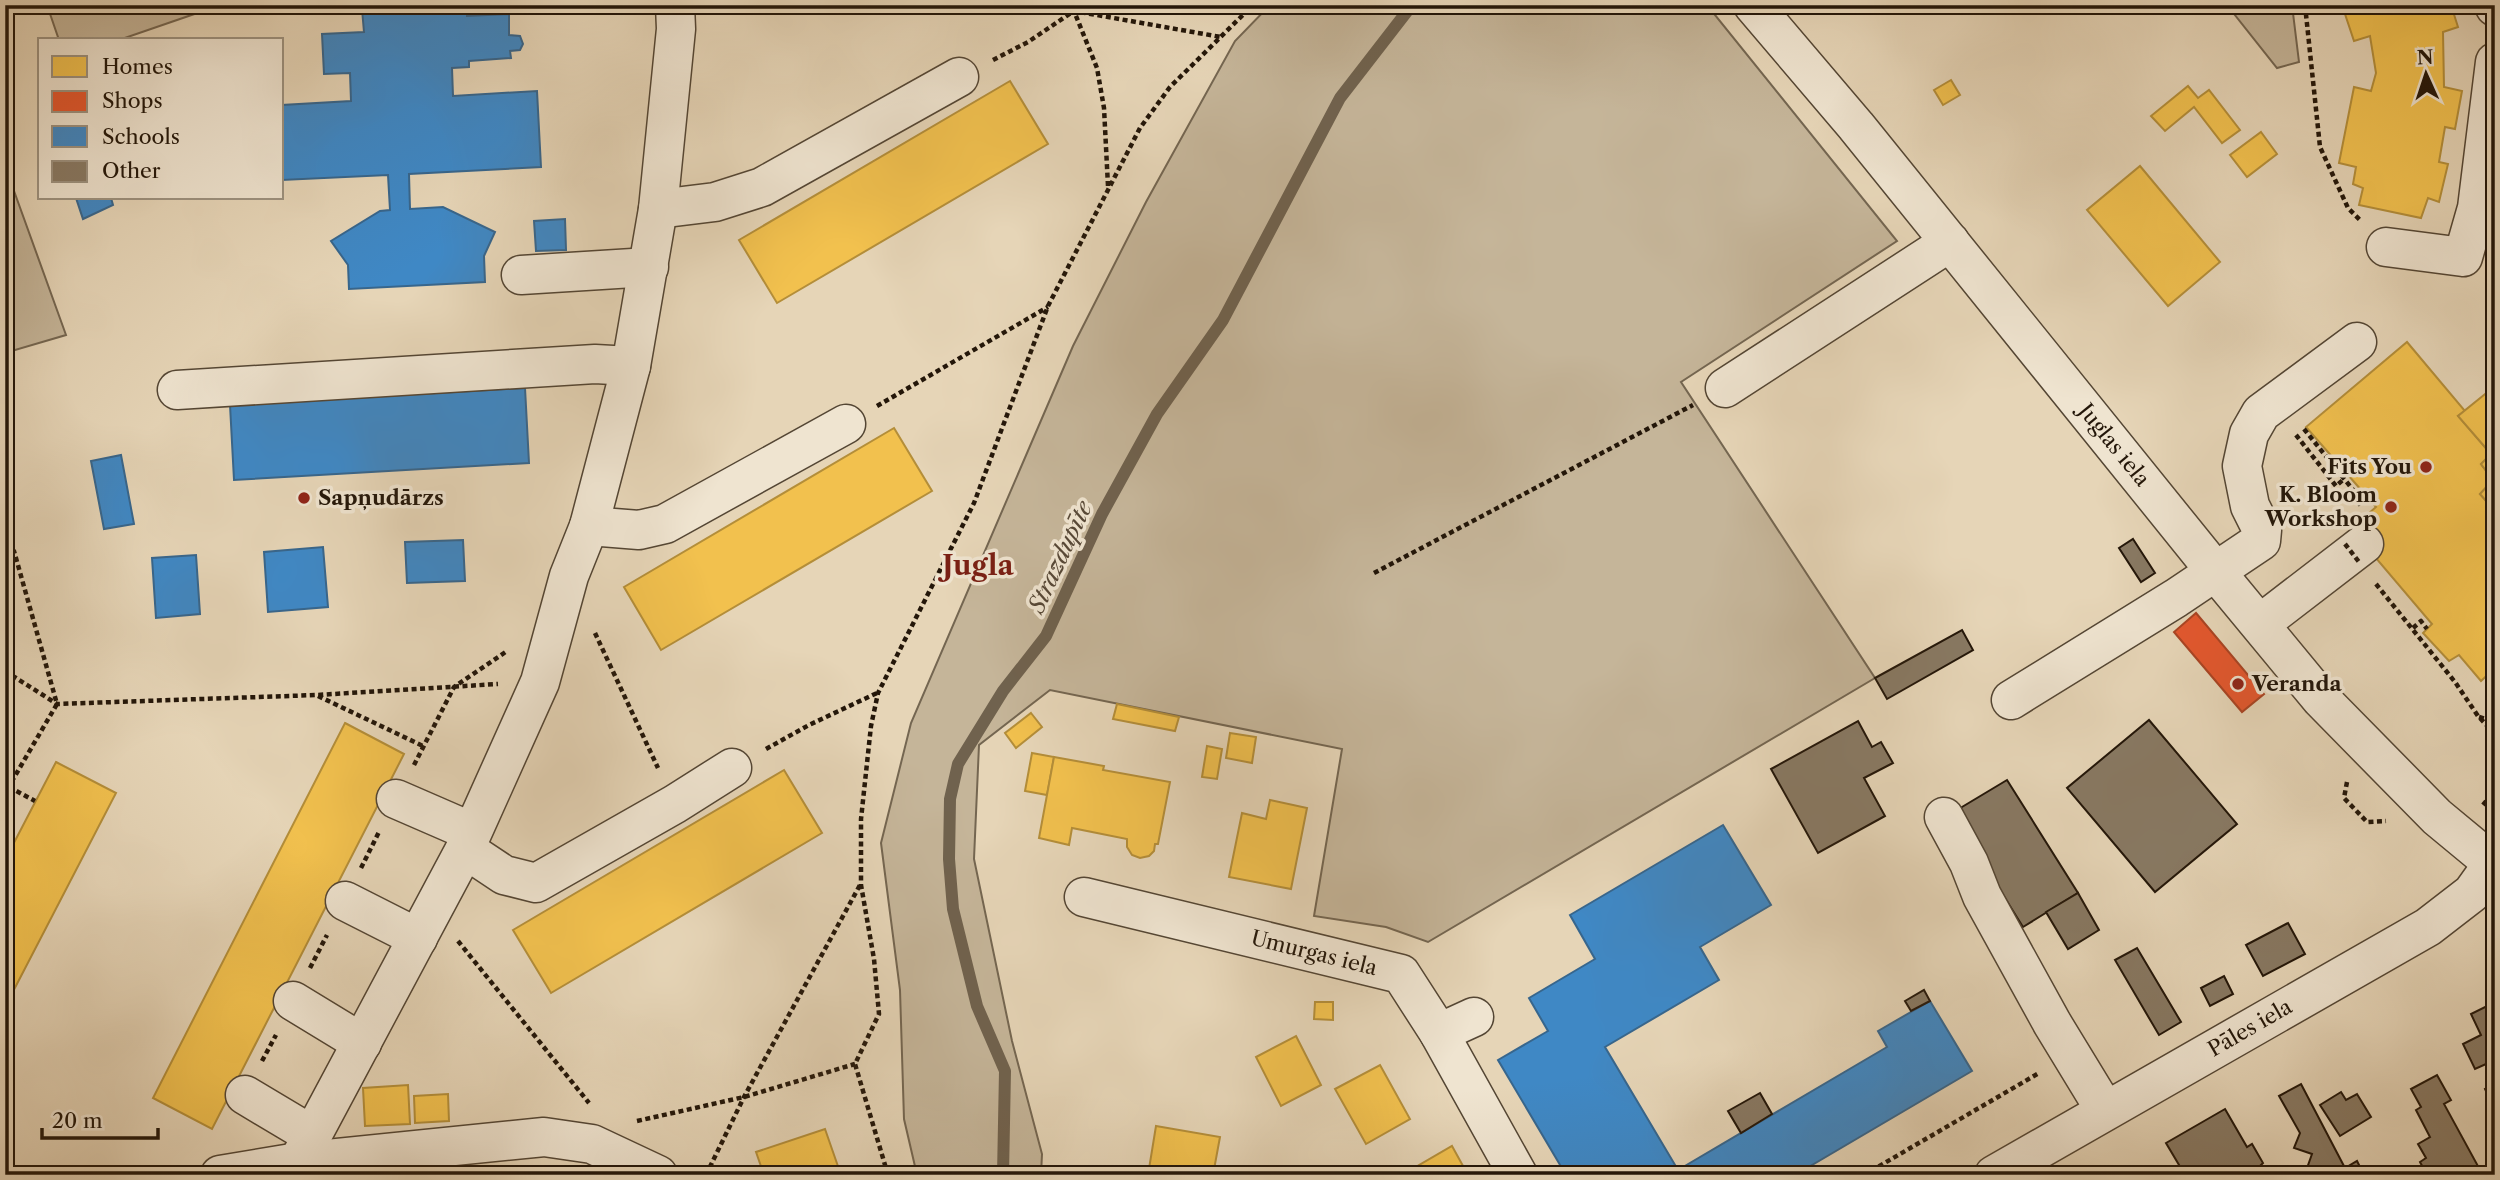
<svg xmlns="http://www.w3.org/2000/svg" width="2500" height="1180" font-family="'Libre Caslon Text',serif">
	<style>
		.green { fill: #c5b599; stroke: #746651; stroke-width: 2 }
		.homes { fill: #f2c14e; stroke: #b48e39; stroke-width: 2 }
		.shops { fill: #e4572e; stroke: #aa4423; stroke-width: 2 }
		.schools { fill: #3f88c5; stroke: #37668d; stroke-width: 2 }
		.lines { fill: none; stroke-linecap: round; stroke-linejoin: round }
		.stream { stroke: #70624e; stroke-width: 12 }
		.building { fill: #887963; stroke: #231609; stroke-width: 2 }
		.minor-casing { stroke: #544634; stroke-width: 41 }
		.path { stroke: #231609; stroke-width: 4.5; stroke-dasharray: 5 3.5; stroke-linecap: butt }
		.minor { stroke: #efe4d0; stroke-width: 38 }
		.path-bridge { stroke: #231609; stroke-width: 4.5; stroke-dasharray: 5 3.5; stroke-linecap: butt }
		.poi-dot { fill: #8f2418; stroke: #efe4d0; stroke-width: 2.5 }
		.labels { text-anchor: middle; stroke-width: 7; stroke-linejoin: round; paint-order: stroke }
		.street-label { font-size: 21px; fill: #231609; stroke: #efe4d0 }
		.poi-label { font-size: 21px; font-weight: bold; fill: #231609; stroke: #efe4d0; text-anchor: end }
		.water-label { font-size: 23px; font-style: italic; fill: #574837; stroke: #efe4d0 }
		.district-label { font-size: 28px; font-weight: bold; fill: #7a1f14; stroke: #efe4d0 }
	</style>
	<rect width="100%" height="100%" fill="#e6d5b7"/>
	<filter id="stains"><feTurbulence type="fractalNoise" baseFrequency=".00286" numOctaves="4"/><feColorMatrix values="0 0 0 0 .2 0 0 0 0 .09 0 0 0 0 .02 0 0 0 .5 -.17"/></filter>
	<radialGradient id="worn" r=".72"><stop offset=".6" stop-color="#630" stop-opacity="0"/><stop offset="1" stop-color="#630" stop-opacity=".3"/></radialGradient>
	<g class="green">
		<path d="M47,5h158l1,5 -87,30h-60z"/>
		<path d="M1270,5h437l190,236 -216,141 194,296 -447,264 -42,-15 -72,-11 28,-167 -292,-59 -71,55 -5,114 38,182 30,113 -1,21h-124l-13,-56 -4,-129 -19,-147 30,-120 162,-377 73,-144 89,-161z"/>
		<path d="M2227,5h65l7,57 -22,6z"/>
		<path d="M5,166l61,169 -61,18z"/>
	</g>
	<g class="homes">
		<path d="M2342,5h109l7,22 -15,5 1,55 18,4 -7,38 -10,-2 -6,35 9,2 -9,38 -11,-4 -7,20 -62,-13 4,-17 -10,-4 3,-17 -17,-4 15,-76 17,4 5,-18 -6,-37 -16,5z"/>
		<path d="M1951,80l9,15 -17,10 -9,-15z"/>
		<path d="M1010,81l38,63 -271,159 -38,-63z"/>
		<path d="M2188,86l10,12 11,-8 31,40 -18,13 -28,-36 -29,24 -14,-15z"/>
		<path d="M2261,132l16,22 -30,23 -17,-22z"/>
		<path d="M2140,166l80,96 -52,44 -81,-96z"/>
		<path d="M2407,342l58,69 -7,5 33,38 -10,10 12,16 -13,14 15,17v157l-14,13 -22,-26 -10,6 -26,-28 9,-9 -74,-87 11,-9 -8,-8 15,-13 -70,-80z"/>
		<path d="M2495,386v125l-15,-17 13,-14 -12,-16 10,-10 -33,-38z"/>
		<path d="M894,428l38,63 -271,159 -37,-63z"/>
		<path d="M1117,704l62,13 -4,14 -62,-12z"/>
		<path d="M1031,713l11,14 -26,21 -11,-15z"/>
		<path d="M345,723l59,31 -192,375 -59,-31z"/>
		<path d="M1230,733l26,4 -4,26 -26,-5z"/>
		<path d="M1207,746l15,3 -5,30 -15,-2z"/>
		<path d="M1032,753l22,4 -7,38 -22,-4z"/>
		<path d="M1054,757l50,9 -1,4 67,12 -12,62h-3l-1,7 -5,5 -9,2 -8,-3 -5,-8v-8l-55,-11 -3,17 -30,-7z"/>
		<path d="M56,762l60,31 -111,214v-147z"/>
		<path d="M784,770l38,63 -271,160 -38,-63z"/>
		<path d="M1270,800l37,8 -16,81 -62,-12 13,-64 24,6z"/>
		<path d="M1315,1002h18v18l-19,-1z"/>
		<path d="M1296,1036l25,49 -40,21 -25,-49z"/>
		<path d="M1380,1065l30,54 -44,25 -31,-55z"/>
		<path d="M408,1085l2,39 -45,2 -2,-38z"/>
		<path d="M448,1094l1,27 -34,2 -1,-27z"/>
		<path d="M1156,1126l64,11 -7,38h-65z"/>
		<path d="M825,1129l16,46h-77l-8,-23z"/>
		<path d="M1452,1146l16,29h-66z"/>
	</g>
	<path class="shops" d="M2196,613l68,81 -22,18 -68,-80z"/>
	<g class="schools">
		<path d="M391,5h76v11l42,-2v21l11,1 3,8 -3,6 -10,1 1,7 -42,3v6l-17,1 1,28 84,-5 4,76 -132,7 1,35 33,-2 52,25 -11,24 1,26 -136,7 -1,-24 -17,-24 49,-30 10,-1 -2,-35 -106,5v-75l69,-4 -1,-28 -26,1 -2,-40 42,-2 -2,-23 29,-2z"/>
		<path d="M76,198h35l2,7 -30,14z"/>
		<path d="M565,219l1,31 -30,1 -2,-30z"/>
		<path d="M525,388l4,75 -295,17 -4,-75z"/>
		<path d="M121,455l13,69 -30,5 -13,-68z"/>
		<path d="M463,540l2,41 -58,2 -2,-41z"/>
		<path d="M323,547l5,60 -60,5 -4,-60z"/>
		<path d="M196,555l4,59 -44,4 -4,-60z"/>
		<path d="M1723,825l48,80 -71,42 19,33 -114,67 73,123 209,-123 -9,-16 52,-30 42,70 -177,104h-229l-68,-115 50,-29 -19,-33 66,-39 -25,-44z"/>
	</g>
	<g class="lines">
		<path class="stream" d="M1003,1175l2,-104 -28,-65 -24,-97 -4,-50 1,-60 8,-35 45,-73 43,-55 56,-122 55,-100 66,-94 117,-222 72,-93"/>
	</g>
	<g class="building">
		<path d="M2133,539l22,34 -14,9 -22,-34z"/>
		<path d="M1962,630l11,20 -86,49 -12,-21z"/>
		<path d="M2149,720l88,104 -82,68 -88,-104z"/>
		<path d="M1858,721l14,26 9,-5 12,21 -29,15 21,38 -67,37 -47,-84z"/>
		<path d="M2007,780l71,113 -55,34 -71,-114z"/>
		<path d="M2078,893l21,37 -31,19 -22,-37z"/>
		<path d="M2288,923l17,31 -42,22 -17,-31z"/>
		<path d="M2137,948l44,74 -22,13 -44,-75z"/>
		<path d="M2224,976l9,18 -23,12 -9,-18z"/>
		<path d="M1924,990l6,11 -19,10 -6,-10z"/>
		<path d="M2495,1002v58l-20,9 -12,-25 18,-9 -10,-21z"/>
		<path d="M2437,1075l14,25 -7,4 35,64 -13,7h-39l-7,-13 6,-4 -8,-14 12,-7 -14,-27 5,-3 -10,-18z"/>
		<path d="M2301,1084l44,84 12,-7 7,14h-48l-10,-4 6,-17 -18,-6 6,-15 -21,-37z"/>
		<path d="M2495,1084v26l-10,-21z"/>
		<path d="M2341,1092l5,8 11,-6 14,23 -31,19 -20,-31z"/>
		<path d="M1760,1093l12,21 -31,19 -13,-22z"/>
		<path d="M2225,1109l22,38 5,-3 11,19 -3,3 5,9h-80l-19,-32z"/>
	</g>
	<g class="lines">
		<defs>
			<g id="minor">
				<path d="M1753,5l103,121 360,446 105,127 116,118 58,48"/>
				<path d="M2494,5l1,2"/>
				<path d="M658,209l57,-7 47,-15 197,-110"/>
				<path d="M2386,247l77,10 14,-49 18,-146"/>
				<path d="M521,275l128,-8"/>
				<path d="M1725,388l225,-146"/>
				<path d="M177,390l418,-26 36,2"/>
				<path d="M589,526l50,4 26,-6 181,-100"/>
				<path d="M2260,624l104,-80"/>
				<path d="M2011,700l165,-102 85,-57 1,-11 -12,-24 -8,-40 7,-32 12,-21 96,-71"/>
				<path d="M396,799l76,33"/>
				<path d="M1944,817l25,46 13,33 70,127 53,87"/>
				<path d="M465,849l39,26 32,8 139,-79 57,-36"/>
				<path d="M1084,897l317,77 38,59 79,142"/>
				<path d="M345,901l73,37"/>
				<path d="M293,1001l69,42"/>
				<path d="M1439,1033l35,-16"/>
				<path d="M245,1095l67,40"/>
				<path d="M298,1162l167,-313 75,-167 29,-106 20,-50 42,-160 27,-157 18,-180 -1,-24"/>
				<path d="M220,1175l78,-13 246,-25 48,7 66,31"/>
				<path d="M1994,1175l434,-248 44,-34 20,-28"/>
			</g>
		</defs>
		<use href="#minor" class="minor-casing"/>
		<g class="path">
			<path d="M1062,5l12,6"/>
			<path d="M2305,5l15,142 28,61 13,13"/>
			<path d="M993,60l35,-18 46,-31 1,-6"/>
			<path d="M1108,186l-4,-78 -7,-40 -23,-57 147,26"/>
			<path d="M877,406l171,-99"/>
			<path d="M2304,429l58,72 -6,5"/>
			<path d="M2296,435l40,51 8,-7"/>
			<path d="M5,545l9,6 43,153 -52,89"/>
			<path d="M1374,573l319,-168"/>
			<path d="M2376,584l79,98 23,34 17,18"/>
			<path d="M2413,628l8,-7 6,8"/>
			<path d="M595,633l63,135"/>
			<path d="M5,671l52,33 260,-9 181,-11"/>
			<path d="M318,696l105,50"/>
			<path d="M2479,717l16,5"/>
			<path d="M766,749l43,-24 68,-32"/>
			<path d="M414,765l40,-78 53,-36"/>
			<path d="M2347,782l-3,16 23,24 19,-1"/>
			<path d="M9,787l26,14"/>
			<path d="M2483,805l12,-15"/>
			<path d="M361,868l18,-36"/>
			<path d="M458,941l131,162"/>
			<path d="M310,968l17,-33"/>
			<path d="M262,1061l14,-26"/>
			<path d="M637,1121l107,-24 111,-33"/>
			<path d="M706,1175l38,-78 116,-212"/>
			<path d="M888,1175l-33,-111 24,-50 -5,-55 -13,-74v-66l10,-93 7,-33 96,-190 74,-197 92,-178 30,-41 83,-82"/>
			<path d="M1864,1175l175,-102"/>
			<path d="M1944,1175l11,-7"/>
		</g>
		<use href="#minor" class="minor"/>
		<path class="path-bridge" d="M2345,544l14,18"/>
	</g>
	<g class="poi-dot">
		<circle cx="2426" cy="467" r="7"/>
		<circle cx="304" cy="498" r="7"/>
		<circle cx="2391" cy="507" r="7"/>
		<circle cx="2238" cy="684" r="7"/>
	</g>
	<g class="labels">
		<g class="street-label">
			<text transform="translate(2114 445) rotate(51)" y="7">Juglas iela</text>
			<text transform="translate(1314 953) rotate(14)" y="7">Umurgas iela</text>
			<text transform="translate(2250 1028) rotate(-30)" y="7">Pāles iela</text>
		</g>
		<g class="poi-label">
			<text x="2412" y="474">Fits You</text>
			<text x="2377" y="502">K. Bloom<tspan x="2377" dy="24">Workshop</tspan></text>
			<text x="318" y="505" text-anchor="start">Sapņudārzs</text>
			<text x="2252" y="691" text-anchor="start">Veranda</text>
		</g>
		<g class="water-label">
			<text transform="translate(1060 557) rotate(-65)" y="8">Strazdupīte</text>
		</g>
		<g class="district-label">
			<text x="978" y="575">Jugla</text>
		</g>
	</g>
	<rect width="2500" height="1180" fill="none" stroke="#e6d5b7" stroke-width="28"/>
	<rect x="7" y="7" width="2486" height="1166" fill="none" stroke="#231609" stroke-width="3.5"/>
	<rect x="14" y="14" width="2472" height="1152" fill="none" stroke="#231609" stroke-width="2"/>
	<rect x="38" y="38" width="245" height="161" fill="#efe4d0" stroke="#9d9280" stroke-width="2"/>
	<rect x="52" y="56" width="35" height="21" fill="#f2c14e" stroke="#9d9280" stroke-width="2"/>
	<text x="102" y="74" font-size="21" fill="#231609">Homes</text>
	<rect x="52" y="91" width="35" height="21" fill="#e4572e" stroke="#9d9280" stroke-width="2"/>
	<text x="102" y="108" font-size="21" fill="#231609">Shops</text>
	<rect x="52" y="126" width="35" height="21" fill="#3f88c5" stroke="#9d9280" stroke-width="2"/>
	<text x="102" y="144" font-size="21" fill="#231609">Schools</text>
	<rect x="52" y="161" width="35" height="21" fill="#887963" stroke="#9d9280" stroke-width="2"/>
	<text x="102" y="178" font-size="21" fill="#231609">Other</text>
	<g transform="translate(2426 74) rotate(357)" stroke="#efe4d0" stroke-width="5" paint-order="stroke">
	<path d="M0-5L12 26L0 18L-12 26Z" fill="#231609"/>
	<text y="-10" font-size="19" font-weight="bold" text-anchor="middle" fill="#231609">N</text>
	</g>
	<path d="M42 1128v10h116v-10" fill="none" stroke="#231609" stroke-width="3.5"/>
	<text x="52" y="1128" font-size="21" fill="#231609" stroke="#efe4d0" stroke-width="5" paint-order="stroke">20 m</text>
	<rect width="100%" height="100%" filter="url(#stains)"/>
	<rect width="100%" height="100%" fill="url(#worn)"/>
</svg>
